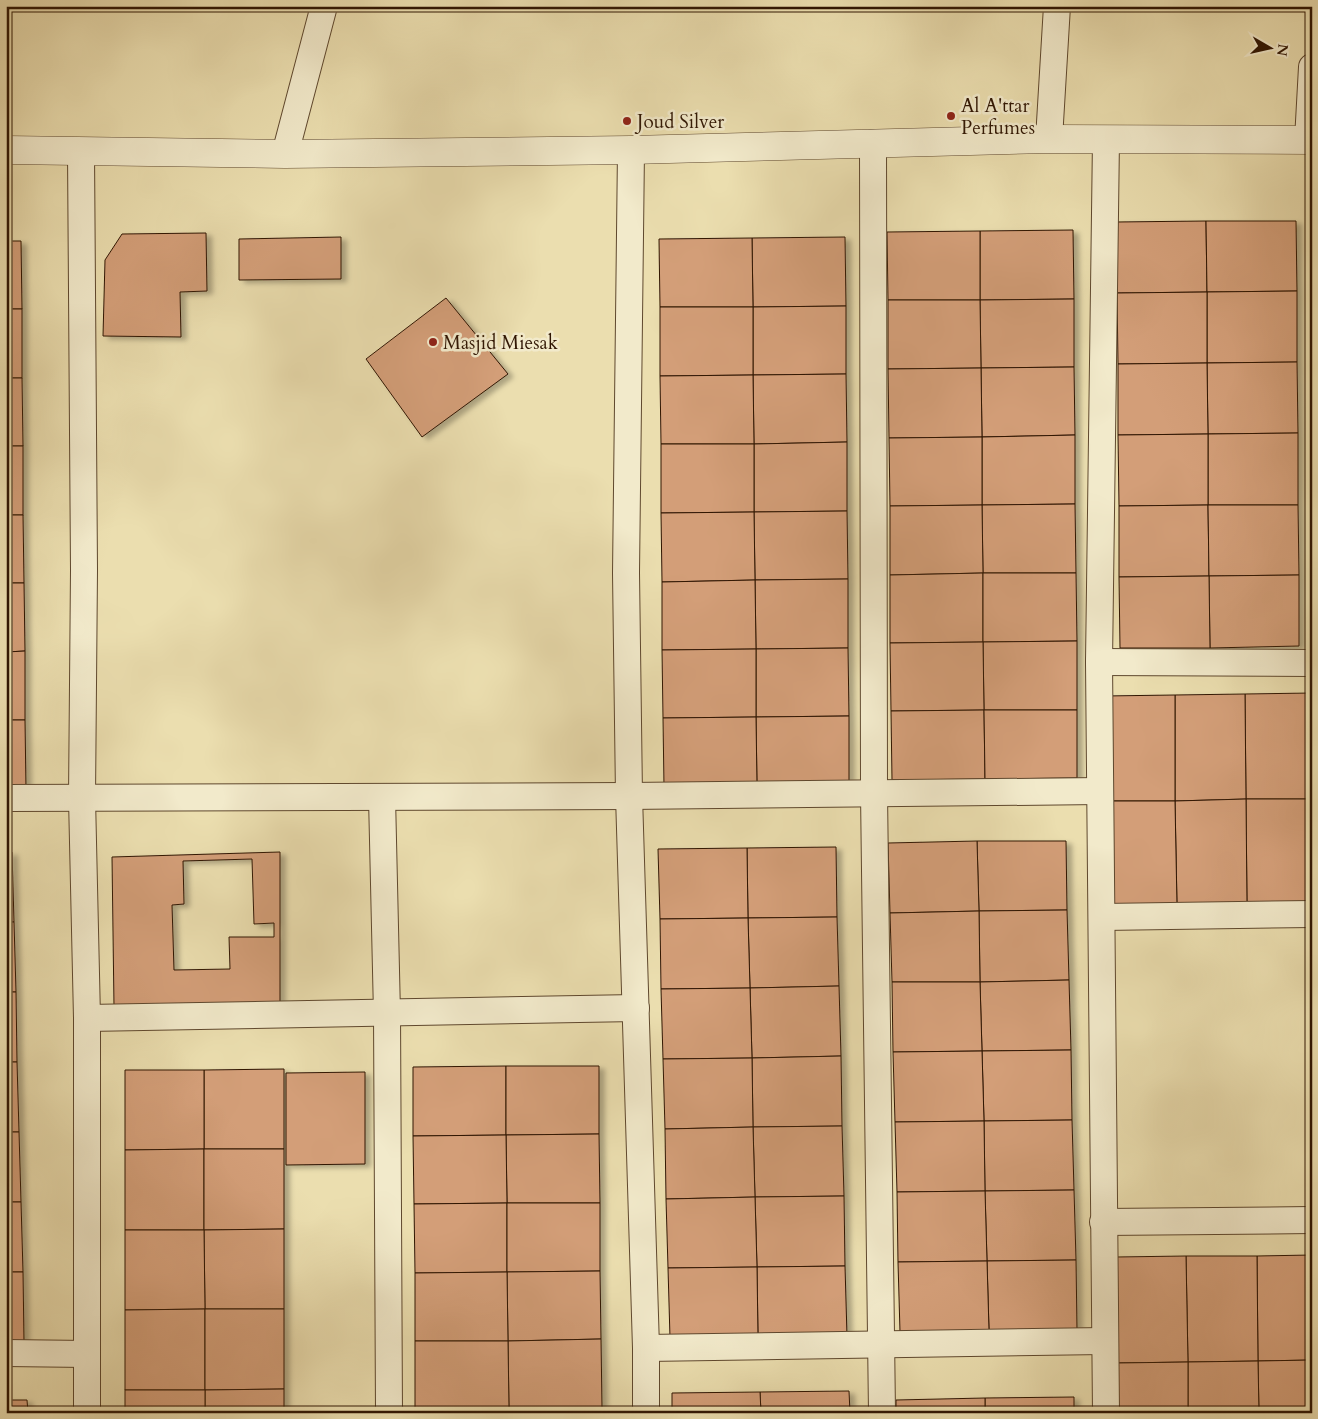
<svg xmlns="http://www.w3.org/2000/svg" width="1318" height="1419" font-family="Cardo,serif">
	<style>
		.building { fill: #d39e78; stroke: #301603; fill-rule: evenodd; filter: url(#shadow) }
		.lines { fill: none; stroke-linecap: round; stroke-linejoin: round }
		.minor-casing { stroke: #5f482e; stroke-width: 28 }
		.tertiary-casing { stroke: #5f482e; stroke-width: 29 }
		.minor { stroke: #f2eacb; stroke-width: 26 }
		.tertiary { stroke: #f2eacb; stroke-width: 28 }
		.poi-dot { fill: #8f2418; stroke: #f2eacb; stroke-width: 2 }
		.labels { text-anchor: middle; stroke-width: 5; stroke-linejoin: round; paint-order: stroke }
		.poi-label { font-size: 19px; fill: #301603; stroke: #f2eacb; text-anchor: start }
	</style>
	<defs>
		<filter id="shadow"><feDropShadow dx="5.5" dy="3" stdDeviation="2.5" flood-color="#0004"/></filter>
	</defs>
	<rect width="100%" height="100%" fill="#ebdeaf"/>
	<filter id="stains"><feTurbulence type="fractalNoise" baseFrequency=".004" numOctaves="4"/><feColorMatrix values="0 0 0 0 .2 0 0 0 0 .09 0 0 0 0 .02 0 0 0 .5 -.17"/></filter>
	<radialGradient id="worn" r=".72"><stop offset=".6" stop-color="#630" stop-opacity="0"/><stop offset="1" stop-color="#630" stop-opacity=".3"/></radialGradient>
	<g class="building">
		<path d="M1206,221l1,71 -90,1 -1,-71z"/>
		<path d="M1206,221h90l1,70 -90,1z"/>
		<path d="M1073,230l1,69 -94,1v-69z"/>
		<path d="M980,231v69h-92l-1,-68z"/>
		<path d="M206,233l1,58 -27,1 1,45 -78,-1 2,-76 17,-26z"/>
		<path d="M341,237v42l-102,1v-41z"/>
		<path d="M845,237l1,69 -93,1 -1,-69z"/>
		<path d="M752,238l1,69h-93l-1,-68z"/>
		<path d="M6,241h15l1,68h-16z"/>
		<path d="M1297,291v71l-90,1v-71z"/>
		<path d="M1207,292v71l-89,1 -1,-71z"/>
		<path d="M446,298l62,76 -86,63 -56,-78z"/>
		<path d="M1074,299v68l-93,1 -1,-68z"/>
		<path d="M888,300h92l1,68 -93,1z"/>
		<path d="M846,306v68l-93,1v-68z"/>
		<path d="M660,307h93v68l-93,1z"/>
		<rect x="6" y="309" width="16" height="69"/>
		<path d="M1297,362l1,71 -90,1 -1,-71z"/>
		<path d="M1207,363l1,71 -90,1v-71z"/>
		<path d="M1074,367l1,68 -93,2 -1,-69z"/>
		<path d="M981,368l1,69 -93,1 -1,-69z"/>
		<path d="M846,374l1,68 -93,2 -1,-69z"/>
		<path d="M753,375l1,69h-93l-1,-68z"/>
		<path d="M6,378h16l1,68h-17z"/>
		<path d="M1298,433v72h-90v-71z"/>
		<path d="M1208,434v71l-89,1 -1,-71z"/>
		<path d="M1075,435v69l-93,1v-68z"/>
		<path d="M982,437v68l-92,1 -1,-68z"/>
		<path d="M847,442v69l-93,1v-68z"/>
		<path d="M661,444h93v68l-93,1z"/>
		<rect x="6" y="446" width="17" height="69"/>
		<path d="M1075,504l1,69h-93l-1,-68z"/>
		<path d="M982,505l1,68 -93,2v-69z"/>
		<path d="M1208,505l1,71 -90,1v-71z"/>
		<path d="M1208,505h90l1,70 -90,1z"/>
		<path d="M847,511l1,68 -93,1 -1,-68z"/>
		<path d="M754,512l1,68 -93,2 -1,-69z"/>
		<path d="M6,515h17l1,68h-18z"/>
		<path d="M983,573v69l-93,1v-68z"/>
		<path d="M983,573h93l1,68 -94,1z"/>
		<path d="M1299,575v71l-89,2 -1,-72z"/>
		<path d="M1209,576l1,72h-90l-1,-71z"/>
		<path d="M848,579v69l-92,1 -1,-69z"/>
		<path d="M755,580l1,69 -94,1v-68z"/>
		<path d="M6,583h18l1,68 -19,1z"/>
		<path d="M1077,641v69h-93l-1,-68z"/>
		<path d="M983,642l1,68 -93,1 -1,-68z"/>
		<path d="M848,648l1,68 -93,1v-68z"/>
		<path d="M756,649v68l-93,1 -1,-68z"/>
		<path d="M25,651v69h-19v-68z"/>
		<path d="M1312,693v106h-66l-1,-105z"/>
		<path d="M1245,694l1,105 -71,2v-106z"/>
		<path d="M1175,695v106h-70l-1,-105z"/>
		<path d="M984,710l1,69 -93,1 -1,-69z"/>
		<path d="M984,710h93v68l-92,1z"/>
		<path d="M849,716v69l-92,1 -1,-69z"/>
		<path d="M756,717l1,69 -93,1 -1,-69z"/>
		<path d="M6,720h19l1,69h-20z"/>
		<path d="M1246,799h66v105l-65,1z"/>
		<path d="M1246,799l1,106 -70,1 -2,-105z"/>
		<path d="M1105,801h70l2,105h-71z"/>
		<path d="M977,841h89l1,69 -88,1z"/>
		<path d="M977,841l2,70 -89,2 -2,-70z"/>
		<path d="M836,847l1,70 -89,1 -1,-70z"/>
		<path d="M747,848l1,70 -88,1 -2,-70z"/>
		<path d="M12,852l2,70h-8v-69z"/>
		<path d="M280,852v157l-166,-2 -2,-150zM252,859l2,65 20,-1v14h-45l1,32 -56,1 -2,-65 12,-1 -1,-43z"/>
		<path d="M1067,910l2,70 -89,2 -1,-71z"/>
		<path d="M979,911l1,71h-88l-2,-69z"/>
		<path d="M837,917l2,69 -89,2 -2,-70z"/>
		<path d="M748,918l2,70 -89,1 -1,-70z"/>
		<path d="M6,922h8l2,70h-10z"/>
		<path d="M1069,980l2,70 -89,1 -2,-69z"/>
		<path d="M892,982h88l2,69 -89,1z"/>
		<path d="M839,986l2,70 -89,2 -2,-70z"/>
		<path d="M750,988l2,70 -89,1 -2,-70z"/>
		<path d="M6,992h10l1,70h-11z"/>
		<path d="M1071,1050l1,70 -88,1 -2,-70z"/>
		<path d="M982,1051l2,70 -89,1 -2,-70z"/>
		<path d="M841,1056l1,70 -89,1 -1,-69z"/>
		<path d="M752,1058l1,69 -88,2 -2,-70z"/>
		<path d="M6,1062h11l2,70h-13z"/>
		<path d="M506,1066v69l-93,1v-69z"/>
		<path d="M506,1066h93v68l-93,1z"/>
		<path d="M284,1069v80h-80v-79z"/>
		<path d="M125,1070h79v79l-79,1z"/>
		<path d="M365,1072v92l-79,1v-92z"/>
		<path d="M1072,1120l2,70 -89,1 -1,-70z"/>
		<path d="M984,1121l1,70 -88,1 -2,-70z"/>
		<path d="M842,1126l2,70 -89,1 -2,-70z"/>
		<path d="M753,1127l2,70 -89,2 -1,-70z"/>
		<path d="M6,1132h13l2,70h-15z"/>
		<path d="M599,1134l1,69h-93l-1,-68z"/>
		<path d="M506,1135l1,68 -93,1 -1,-68z"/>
		<path d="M204,1149v81h-79v-80z"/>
		<path d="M204,1149h80v80l-80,1z"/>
		<path d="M1074,1190l2,70 -89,1 -2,-70z"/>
		<path d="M985,1191l2,70 -89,1 -1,-70z"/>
		<path d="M844,1196l1,70 -88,1 -2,-70z"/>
		<path d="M755,1197l2,70 -89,1 -2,-69z"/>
		<path d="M6,1202h15l2,70h-17z"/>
		<path d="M507,1203v69l-92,1 -1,-69z"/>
		<path d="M507,1203h93v68l-93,1z"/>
		<path d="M284,1229v80h-79l-1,-79z"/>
		<path d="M125,1230h79l1,79 -80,1z"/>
		<path d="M1312,1255v105l-54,1 -1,-105z"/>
		<path d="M1186,1256h71l1,105 -70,1z"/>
		<path d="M1186,1256l2,106 -71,1 -1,-106z"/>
		<path d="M1076,1260l1,70h-88l-2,-69z"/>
		<path d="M987,1261l2,69 -89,2 -2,-70z"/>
		<path d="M845,1266l2,70 -89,1 -1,-70z"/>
		<path d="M757,1267l1,70 -88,1 -2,-70z"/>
		<path d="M600,1271l1,68 -93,2 -1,-69z"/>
		<path d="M6,1272h17l1,70h-18z"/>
		<path d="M507,1272l1,69h-93v-68z"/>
		<path d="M205,1309v81h-80v-80z"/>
		<path d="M205,1309h79v80l-79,1z"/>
		<path d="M601,1339l1,69 -93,1 -1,-68z"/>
		<path d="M415,1341h93l1,68 -94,1z"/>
		<path d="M1312,1360v53h-53l-1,-52z"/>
		<path d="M1258,1361l1,52h-71v-51z"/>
		<path d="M1188,1362v51h-71v-50z"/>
		<path d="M284,1389v24h-79v-23z"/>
		<rect x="125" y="1390" width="80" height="23"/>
		<path d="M849,1391l1,22h-89l-1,-21z"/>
		<path d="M760,1392l1,21h-89v-20z"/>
		<path d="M1074,1397v16h-89v-15z"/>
		<path d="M985,1398v15h-89v-13z"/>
		<path d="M6,1400h21l1,13h-22z"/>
		<path d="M602,1408v5h-93v-4z"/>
		<path d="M509,1409v4h-94v-3z"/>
	</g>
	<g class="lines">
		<defs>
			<g id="minor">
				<path d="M1049,139l8,-133"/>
				<path d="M1106,139l-7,523 7,751"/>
				<path d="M1308,140l4,-73"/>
				<path d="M873,143l1,650 8,620"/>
				<path d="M631,150l-5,423 3,223 17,552v65"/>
				<path d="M81,152l3,418 -2,228 5,220v395"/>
				<path d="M285,154l39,-148"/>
				<path d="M1099,662l213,1"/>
				<path d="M382,797l5,217 2,399"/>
				<path d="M6,798l623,-2 471,-5"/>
				<path d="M1103,917l209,-3"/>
				<path d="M87,1018l549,-10"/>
				<path d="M1103,1222l209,-2"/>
				<path d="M646,1348l458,-7"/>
				<path d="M6,1353l81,1"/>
			</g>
			<path id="tertiary" d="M6,150l279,4 346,-4 418,-11 263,1"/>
		</defs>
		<use href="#minor" class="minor-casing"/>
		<use href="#tertiary" class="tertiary-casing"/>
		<use href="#minor" class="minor"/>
		<use href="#tertiary" class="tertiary"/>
	</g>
	<g class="poi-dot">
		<circle cx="951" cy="116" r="5"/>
		<circle cx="627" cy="121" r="5"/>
		<circle cx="433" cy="342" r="5"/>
	</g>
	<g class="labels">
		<g class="poi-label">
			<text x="961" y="112">Al A'ttar<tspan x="961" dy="22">Perfumes</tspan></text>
			<text x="637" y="128">Joud Silver</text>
			<text x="443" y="349">Masjid Miesak</text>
		</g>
	</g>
	<rect width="1318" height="1419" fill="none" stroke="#ebdeaf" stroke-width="25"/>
	<rect x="8" y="8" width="1303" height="1404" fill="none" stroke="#301603" stroke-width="2.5"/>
	<rect x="12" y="12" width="1293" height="1394" fill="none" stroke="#301603"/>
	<g transform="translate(1270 48) rotate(99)" stroke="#f2eacb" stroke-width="4" paint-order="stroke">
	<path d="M0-4L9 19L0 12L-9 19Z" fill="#301603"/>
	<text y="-8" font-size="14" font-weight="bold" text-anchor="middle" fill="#301603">N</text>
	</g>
	<rect width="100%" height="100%" filter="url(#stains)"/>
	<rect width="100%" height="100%" fill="url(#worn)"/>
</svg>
